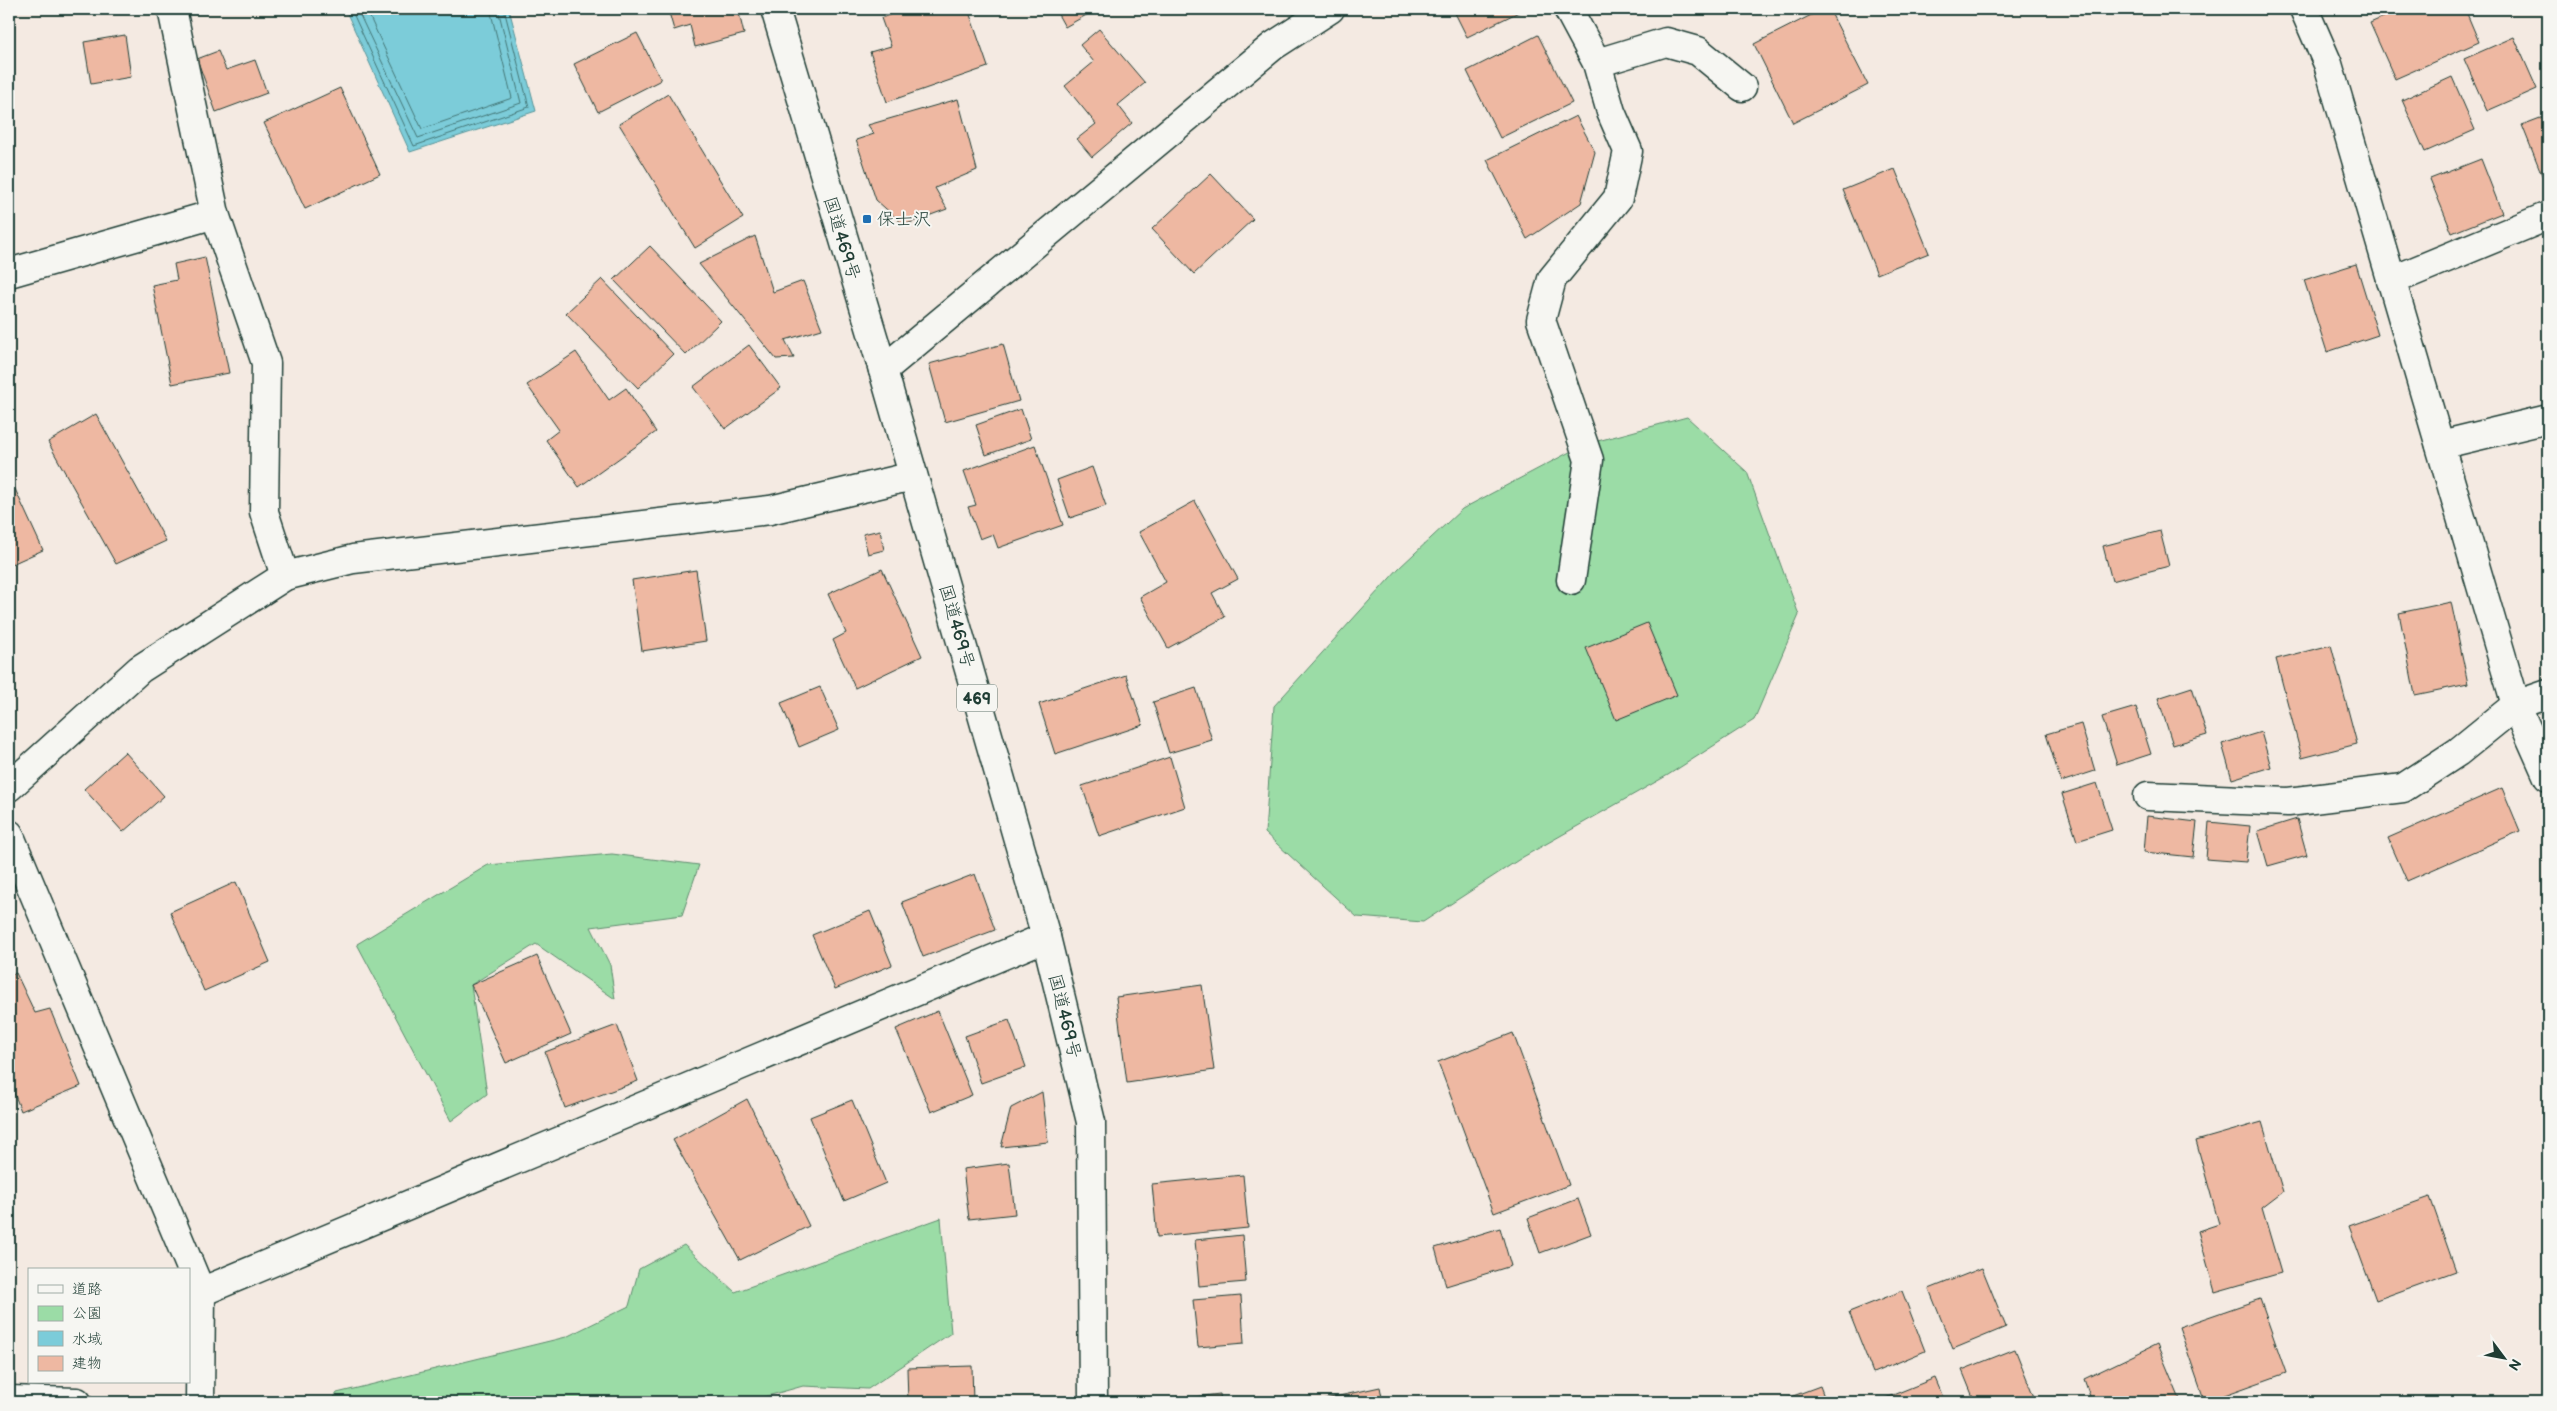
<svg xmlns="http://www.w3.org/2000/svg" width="2557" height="1411" font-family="'Balsamiq Sans','Klee One',sans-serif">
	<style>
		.green { fill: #9bdca6; stroke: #5d8c6d }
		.water { fill: #7cccd9; stroke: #579397 }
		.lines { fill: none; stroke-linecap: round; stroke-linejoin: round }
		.shore { stroke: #447676; stroke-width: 1 }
		.building { fill: #eeb8a2; stroke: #1f3d34 }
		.minor-casing { stroke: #1f3d34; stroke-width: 31 }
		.highway-casing { stroke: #1f3d34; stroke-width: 31 }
		.minor { stroke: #f6f6f2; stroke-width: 28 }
		.highway { stroke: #f6f6f2; stroke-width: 28 }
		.poi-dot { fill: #1f6fb2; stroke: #f6f6f2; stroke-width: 2 }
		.labels { text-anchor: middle; stroke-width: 4; stroke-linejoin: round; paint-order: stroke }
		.shield { fill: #f6f6f2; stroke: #60746d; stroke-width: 1 }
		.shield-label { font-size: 16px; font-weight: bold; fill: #1f3d34 }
		.poi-label { font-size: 18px; fill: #1f3d34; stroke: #f6f6f2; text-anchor: start }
		.street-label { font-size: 18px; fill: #1f3d34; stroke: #f6f6f2 }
	</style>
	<rect width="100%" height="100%" fill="#f4eae2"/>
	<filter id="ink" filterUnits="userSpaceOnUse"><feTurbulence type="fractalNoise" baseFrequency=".02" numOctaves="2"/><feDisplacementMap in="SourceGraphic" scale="10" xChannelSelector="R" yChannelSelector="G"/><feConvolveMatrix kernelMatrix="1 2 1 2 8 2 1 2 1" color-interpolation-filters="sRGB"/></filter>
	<g filter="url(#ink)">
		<g class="green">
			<path d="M1687,417l60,55 52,143 -45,105 -86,55 -145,82 -100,65 -66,-5 -92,-84 9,-127 125,-138 63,-59 121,-64z"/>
			<path d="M612,854l87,11 -17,50 -91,12 19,38 5,34 -79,-55 -65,41 16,109 -36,27 -94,-177 131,-79z"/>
			<path d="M941,1218l10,115 -83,56 -65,-3 -57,16h-415l6,-9 229,-56 63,-31 10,-37 45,-24 51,47z"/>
		</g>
		<path class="water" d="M345,9h164l27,102 -126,41z"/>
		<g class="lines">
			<g class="shore">
				<path d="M351,9l63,137 115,-39 -25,-98"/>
				<path d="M357,9l61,129 103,-35 -23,-94"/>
				<path d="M366,9l56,120 90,-31 -22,-89"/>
			</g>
		</g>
		<g class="building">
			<path d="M62,9h30l-30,4z"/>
			<path d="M668,9h70l6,25 -49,13 -5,-22 -16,5z"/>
			<path d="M906,9h62l20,58 -101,35 -17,-50 21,-6 -10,-28z"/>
			<path d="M1055,9h42l-32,18z"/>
			<path d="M1453,9h72l-58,28z"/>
			<path d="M1823,9h6l39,76 -75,38 -39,-79z"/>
			<path d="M2402,9h63l14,33 -84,37 -25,-56z"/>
			<path d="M1099,29l46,54 -27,22 14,18 -40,34 -15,-18 19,-15 -31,-38 29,-24 -14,-17z"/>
			<path d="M637,33l24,47 -63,32 -24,-48z"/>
			<path d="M125,35l6,42 -40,7 -7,-42z"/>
			<path d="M1538,35l34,68 -72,35 -33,-67z"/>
			<path d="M2514,37l23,52 -50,22 -23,-52z"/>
			<path d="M218,51l8,19 29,-10 12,33 -51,19 -19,-53z"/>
			<path d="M2452,77l23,53 -50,22 -23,-52z"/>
			<path d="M340,88l40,86 -75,35 -41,-86z"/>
			<path d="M668,94l75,124 -48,30 -76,-124z"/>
			<path d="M958,99l19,71 -42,18 12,21 -43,16 -28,-25 -20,-60 18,-6 -6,-9z"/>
			<path d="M2548,115v63l-4,2 -22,-55z"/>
			<path d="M1576,116l19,36 -14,51 -54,36 -40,-79z"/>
			<path d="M2481,159l21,54 -50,20 -22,-54z"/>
			<path d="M1895,169l34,84 -52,21 -34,-84z"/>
			<path d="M1211,174l42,45 -59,55 -42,-45z"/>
			<path d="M755,236l18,56 30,-11 19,48 -37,11 9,18 -18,1 -77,-95z"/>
			<path d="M650,246l71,75 -35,34 -72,-75z"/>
			<path d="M205,257l24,116 -57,11 -20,-99 25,-5 -3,-16z"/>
			<path d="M2356,264l22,71 -51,17 -23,-72z"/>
			<path d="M602,279l71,75 -35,34 -72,-75z"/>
			<path d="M1003,344l16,57 -74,21 -16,-58z"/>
			<path d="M749,345l32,43 -56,41 -32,-42z"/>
			<path d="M576,352l33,48 17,-12 30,44 -77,55 -33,-47 13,-10 -32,-45z"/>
			<path d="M1021,409l10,30 -45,16 -10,-30z"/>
			<path d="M96,414l70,127 -50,23 -68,-122z"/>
			<path d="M1035,445l28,80 -65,23 -5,-14 -13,5 -12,-32 8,-2 -12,-34z"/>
			<path d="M1092,467l14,39 -36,12 -13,-38z"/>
			<path d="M9,476l34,74 -31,14 -3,-7z"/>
			<path d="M1195,501l43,78 -26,14 13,24 -57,31 -28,-51 26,-15 -27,-50z"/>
			<path d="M880,530l4,20 -16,4 -5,-20z"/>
			<path d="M2160,531l9,35 -57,15 -9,-35z"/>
			<path d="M882,569l40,87 -67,32 -22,-48 13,-7 -18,-39z"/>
			<path d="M696,570l10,71 -64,10 -10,-71z"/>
			<path d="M2451,602l17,82 -53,11 -16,-82z"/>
			<path d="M1647,623l30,72 -61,25 -30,-72z"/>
			<path d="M2331,645l26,99 -55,14 -26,-99z"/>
			<path d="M1126,675l17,50 -88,29 -16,-50z"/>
			<path d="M820,687l19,43 -40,17 -18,-44z"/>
			<path d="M2192,687l15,48 -34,10 -15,-47z"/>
			<path d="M1196,688l16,52 -43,13 -16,-51z"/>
			<path d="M2136,707l15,47 -34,11 -15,-48z"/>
			<path d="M2081,724l14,47 -34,11 -15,-48z"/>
			<path d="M2261,732l10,35 -39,12 -10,-35z"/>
			<path d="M125,752l39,44 -41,36 -39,-43z"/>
			<path d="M1170,757l15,50 -86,29 -17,-50z"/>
			<path d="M2097,783l15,47 -35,11 -15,-47z"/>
			<path d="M2502,788l18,43 -113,50 -19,-43z"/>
			<path d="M2147,816l50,6 -4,35 -49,-5z"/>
			<path d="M2297,819l10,36 -39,11 -10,-35z"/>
			<path d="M2209,822l41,4 -4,36 -40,-3z"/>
			<path d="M975,874l20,56 -72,27 -21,-55z"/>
			<path d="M236,882l34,80 -66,29 -34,-79z"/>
			<path d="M870,911l22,54 -57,24 -23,-54z"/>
			<path d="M537,956l34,78 -65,29 -35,-78z"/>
			<path d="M16,973l19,40 15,-4 31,77 -60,25 -12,-31v-104z"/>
			<path d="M1202,985l12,85 -87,13 -11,-86z"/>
			<path d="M938,1011l34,84 -41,17 -35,-83z"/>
			<path d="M1009,1020l17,47 -45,16 -16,-47z"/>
			<path d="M617,1025l21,56 -73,27 -20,-56z"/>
			<path d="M1513,1033l56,152 -75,28 -56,-151z"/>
			<path d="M1042,1092l6,50 -47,5 10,-39z"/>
			<path d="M747,1099l62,127 -69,34 -67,-120z"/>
			<path d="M852,1100l34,83 -42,18 -34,-84z"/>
			<path d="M2262,1122l21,70 -21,16 19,65 -66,19 -17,-61 21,-7 -23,-83z"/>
			<path d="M1009,1163l6,51 -46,5 -6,-50z"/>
			<path d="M1243,1175l5,53 -91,9 -5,-53z"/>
			<path d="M2430,1197l26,74 -80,29 -27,-74z"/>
			<path d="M1578,1199l13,35 -51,19 -12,-35z"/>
			<path d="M1500,1228l11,38 -65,20 -11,-38z"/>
			<path d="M1242,1235l4,47 -47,4 -4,-46z"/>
			<path d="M1982,1268l24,59 -53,22 -24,-60z"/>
			<path d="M1902,1291l23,60 -52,22 -24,-61z"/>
			<path d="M1241,1296l3,47 -46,4 -5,-47z"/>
			<path d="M2260,1299l26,74 -81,29 -26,-75z"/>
			<path d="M2157,1344l24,58h-89l-8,-23z"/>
			<path d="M2015,1349l21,53h-61l-13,-32z"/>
			<path d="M972,1366l1,36h-65l-1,-34z"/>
			<path d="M1935,1378l10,24h-61l-1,-3z"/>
			<path d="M1820,1386l6,16h-49z"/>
			<path d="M1380,1387l3,15h-61l-1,-2z"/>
			<path d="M1220,1394l1,8h-70z"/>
		</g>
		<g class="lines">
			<defs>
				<g id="minor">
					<path d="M172,9l43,205 51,149 -2,149 21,64"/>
					<path d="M1568,9l29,54 14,49 17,39 -10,47 -66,81 -11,41 48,140 -18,120"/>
					<path d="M2304,9l24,55 188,641 32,72"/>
					<path d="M1597,63l69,-21 32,9 44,36"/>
					<path d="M9,273l206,-59"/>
					<path d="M2391,281l157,-65"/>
					<path d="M883,370l390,-324 57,-37"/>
					<path d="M2440,445l108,-26"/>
					<path d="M9,787l131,-118 145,-93 68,-17 417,-49 143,-34"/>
					<path d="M2148,796l140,6 115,-14 55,-36 58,-47 32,-11"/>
					<path d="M9,834l192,458 -1,110"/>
					<path d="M201,1292l845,-355"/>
					<path d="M9,1400l68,2"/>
				</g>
				<path id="highway" d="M775,9l108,361 163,567 45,185 2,280"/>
			</defs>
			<use href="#minor" class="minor-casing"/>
			<use href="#highway" class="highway-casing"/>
			<use href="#minor" class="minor"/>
			<use href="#highway" class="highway"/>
		</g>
	</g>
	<rect class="poi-dot" x="862" y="214" width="10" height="10" rx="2.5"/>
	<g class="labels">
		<rect class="shield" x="957" y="684.5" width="40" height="27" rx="4"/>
		<g class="shield-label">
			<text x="977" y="704">469</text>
		</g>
		<g class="poi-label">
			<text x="877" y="225">保士沢</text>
		</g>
		<g class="street-label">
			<text transform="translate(842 238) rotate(73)" y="6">国道469号</text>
			<text transform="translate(957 626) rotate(74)" y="6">国道469号</text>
			<text transform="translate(1065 1016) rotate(76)" y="6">国道469号</text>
		</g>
	</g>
	<rect width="2557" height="1411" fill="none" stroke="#f6f6f2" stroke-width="30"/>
	<rect x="15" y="15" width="2527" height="1381" fill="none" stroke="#1f3d34" stroke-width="2" filter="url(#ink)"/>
	<rect x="28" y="1268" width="162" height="115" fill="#f6f6f2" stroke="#a0aca6"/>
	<rect x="38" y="1285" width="25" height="8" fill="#f6f6f2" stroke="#a0aca6"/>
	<text x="72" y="1294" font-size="15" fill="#1f3d34">道路</text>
	<rect x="38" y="1306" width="25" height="15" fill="#9bdca6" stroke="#a0aca6"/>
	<text x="72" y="1318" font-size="15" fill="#1f3d34">公園</text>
	<rect x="38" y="1331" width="25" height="15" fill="#7cccd9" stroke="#a0aca6"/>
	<text x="72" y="1344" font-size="15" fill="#1f3d34">水域</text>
	<rect x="38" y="1356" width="25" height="15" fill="#eeb8a2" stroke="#a0aca6"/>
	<text x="72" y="1368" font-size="15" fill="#1f3d34">建物</text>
	<g transform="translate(2504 1358) rotate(122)" stroke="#f6f6f2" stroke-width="4" paint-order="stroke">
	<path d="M0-4L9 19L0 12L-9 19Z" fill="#1f3d34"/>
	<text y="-8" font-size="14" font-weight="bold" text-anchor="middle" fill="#1f3d34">N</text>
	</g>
</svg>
